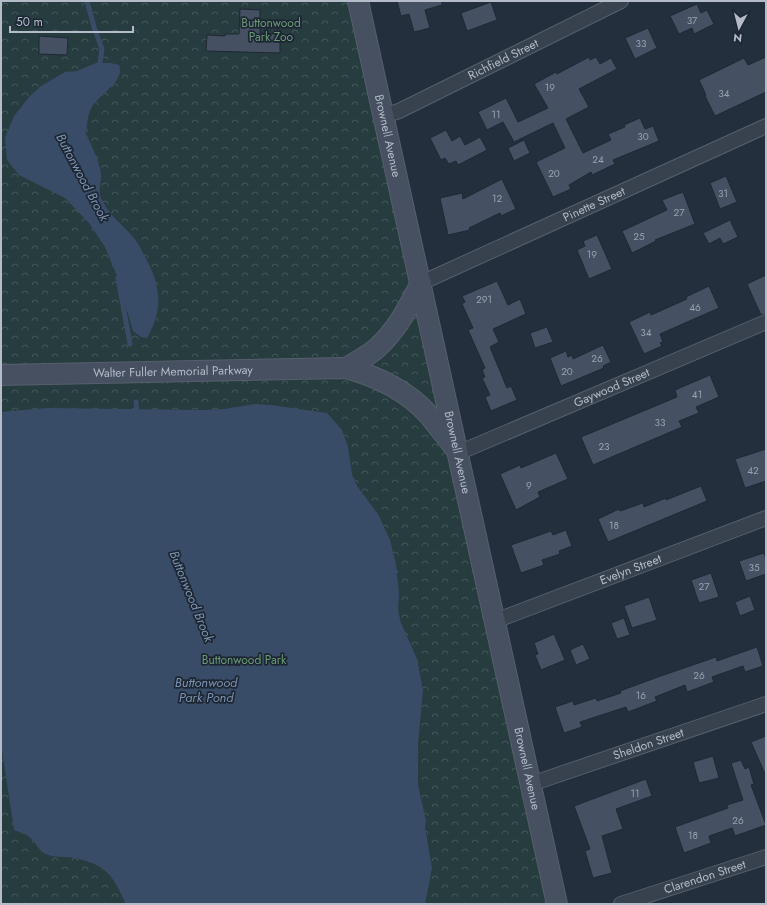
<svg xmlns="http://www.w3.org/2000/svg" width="767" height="905" font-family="Jost,sans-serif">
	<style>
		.park { fill: url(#park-crowns) }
		.water { fill: #394c67 }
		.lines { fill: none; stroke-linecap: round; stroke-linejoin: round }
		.stream { stroke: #394c67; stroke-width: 5 }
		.building { fill: #455162; stroke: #1f2835 }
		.street-casing { stroke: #565f6c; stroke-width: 16 }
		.secondary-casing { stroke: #565f6c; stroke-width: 22 }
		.street { stroke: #38414e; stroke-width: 14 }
		.secondary { stroke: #465061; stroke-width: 20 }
		.labels { text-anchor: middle; stroke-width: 3.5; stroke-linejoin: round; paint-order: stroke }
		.number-label { font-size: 10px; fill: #98a1af }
		.park-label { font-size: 12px; fill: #6b9a76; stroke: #1d2633 }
		.street-label { font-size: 12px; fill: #b4bcc9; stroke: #1d2633 }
		.water-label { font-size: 13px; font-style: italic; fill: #7c92b1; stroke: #1d2633 }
	</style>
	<defs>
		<pattern id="park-crowns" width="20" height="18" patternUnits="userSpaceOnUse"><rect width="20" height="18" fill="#263c3f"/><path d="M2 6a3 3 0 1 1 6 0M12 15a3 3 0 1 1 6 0" fill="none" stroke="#435659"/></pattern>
	</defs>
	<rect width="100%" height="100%" fill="#242f3e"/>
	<path class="park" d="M1,1h347l198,903h-545z"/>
	<g class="water">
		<path d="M96,63h15l8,2c7,17 -22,30 -28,44 -4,7 -4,17 -5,25 5,9 14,30 15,39 1,10 -4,18 1,27 7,15 21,25 31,37 5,5 8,12 11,18 17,30 20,53 3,83l-6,-1 -8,-6 -16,-55 -12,-29 -16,-24 -24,-25 -46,-23 -12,-15 -2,-22 9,-22 15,-19 12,-11 24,-14 12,-1z"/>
		<path d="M255,404l16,1 56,8 15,17 6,17 4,27 5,12 21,28 12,26 6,24 3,29 -1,17 3,13 16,36 6,31 -5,54v41l8,36 -1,6 7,41 -7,36h-299c-12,-25 -17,-38 -47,-45 -10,-3 -21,-1 -31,-4 -10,-3 -12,-14 -20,-19 -3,-3 -10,-4 -14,-6l-13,-86v-332l45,-4 157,2 21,-1z"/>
	</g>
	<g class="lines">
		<g class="stream">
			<path d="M87,1l7,26 8,22 -3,20"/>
			<path d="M118,278l12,66"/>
			<path d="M136,402l1,12"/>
		</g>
	</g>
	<g class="building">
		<path d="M397,1h45v4l-17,5 5,18 -16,4 -5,-18 -8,2z"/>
		<path d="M491,2l6,18 -30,11 -6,-18z"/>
		<path d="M697,4l4,9 6,-3 7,14 -20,10 -2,-6 -13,6 -9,-18z"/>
		<path d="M240,9l20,1v23l20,1v19l-74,-2 1,-16 18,1v-2h14z"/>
		<path d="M648,28l9,20 -22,11 -10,-21z"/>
		<path d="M39,36l29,2 -1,17 -28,-1z"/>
		<path d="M589,57l1,3 6,-3 4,7 11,-6 6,11 -38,20 10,18 -23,12 17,34 28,-13 -3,-6 17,-7 -1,-2 16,-7 5,11 8,-3 6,15 -46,19 2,4 -23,11 -1,-3 -22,13 2,4 -18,8 -17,-35 29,-14 -12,-25 -39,19 -11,-20 -16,8 -9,-18 28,-14 12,24 30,-14 -14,-24 22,-12 1,2z"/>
		<path d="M766,57v35l-51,24 -10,-20 1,-1 -7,-15 45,-22 4,7z"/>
		<path d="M446,130l6,11 8,-5 5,9 15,-8 7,13 -29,15 -2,-4 -7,3 -4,-6 -4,2 -11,-22z"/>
		<path d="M524,140l6,13 -16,8 -6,-13z"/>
		<path d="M726,176l11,26 -17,7 -10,-26z"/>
		<path d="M502,179l14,30 -15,7 -1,-3 -31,15 1,2 -22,5 -8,-37 22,-5 1,6z"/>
		<path d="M683,192l12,32 -40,16 1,1 -24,12 -10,-22 45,-21 -5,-10z"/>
		<path d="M730,220l8,17 -15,7 -3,-6 -11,6 -6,-11z"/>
		<path d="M597,235l15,34 -23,10 -12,-29 8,-4 -2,-5z"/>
		<path d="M766,275v39l-5,1 -14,-31z"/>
		<path d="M497,281l11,24 12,-6 6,15 -33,15 6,13 -9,5 17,41 4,-2 6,14 -26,11 -6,-14 5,-2 -8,-17 3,-1 -3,-7 3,-2 -17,-38 5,-2 -11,-24 3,-2 -3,-6z"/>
		<path d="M709,286l10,22 -59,26 3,8 -3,1 2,3 -18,8 -15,-32 21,-10 1,3 36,-16 -1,-2z"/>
		<path d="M547,327l6,15 -18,6 -5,-15z"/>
		<path d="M603,345l8,17 -8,4 1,2 -43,18 -11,-28 16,-7 2,6 4,-2 1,4z"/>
		<path d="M710,375l9,22 -23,10 3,6 -20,8 3,6 -89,38 -12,-28 96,-40 -2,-7z"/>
		<path d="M766,449v32l-21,7 -10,-29z"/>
		<path d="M556,453l12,26 -30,13 2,5 -24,13 -16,-36 20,-9 1,3z"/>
		<path d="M701,486l6,15 -99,41 -10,-23 21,-10 1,2 23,-8 1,4 22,-9v2z"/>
		<path d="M566,530l6,16 -13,5 1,3 -18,6 2,5 -23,8 -10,-28 40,-14 2,4z"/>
		<path d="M764,553l2,7v14l-20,7 -7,-20z"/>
		<path d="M711,573l8,24 -20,6 -8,-23z"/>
		<path d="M750,596l5,14 -15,6 -5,-14z"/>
		<path d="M649,597l8,23 -25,8 -8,-22z"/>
		<path d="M624,618l6,17 -13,4 -6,-16z"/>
		<path d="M554,634l11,26 -24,10 -6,-15 3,-1 -4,-11z"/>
		<path d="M583,644l7,15 -14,6 -6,-15z"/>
		<path d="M757,647l6,19 -18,6 -2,-6 -31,11 2,5 -27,10 -2,-7 -30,12 2,4 -29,11 -2,-5 -46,15 2,5 -18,6 -9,-26 18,-6 1,4 22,-7 1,3 24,-8 -1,-2 38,-14 58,-20 1,4z"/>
		<path d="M766,736v40l-15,-34z"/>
		<path d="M713,756l6,22 -20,5 -6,-21z"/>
		<path d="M741,760l4,9 4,-2 5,17 -3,1 15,40 -31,11 -3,-8 -23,8 2,7 -27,10 -9,-26 53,-19 -1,-3 16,-5 -12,-37z"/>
		<path d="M646,779l6,17 -36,13 7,20 -21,7 10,37 -19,5 -8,-27 5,-2 -16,-43z"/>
	</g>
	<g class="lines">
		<defs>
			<g id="street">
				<path id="s1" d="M383,116l16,-5 222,-110"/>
				<path id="s2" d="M421,283l345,-157"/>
				<path id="s3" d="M458,453l308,-131"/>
				<path id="s4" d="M495,621l271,-103"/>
				<path id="s5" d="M531,784l235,-80"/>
				<path id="s6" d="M621,904l145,-47"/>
			</g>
			<g id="secondary">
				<path id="s7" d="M358,1l199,903"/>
				<path d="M346,368c10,-6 22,-12 31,-20 20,-18 32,-42 44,-65"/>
				<path id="s8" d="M1,375l345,-7c30,8 60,22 82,46 9,11 18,23 27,34"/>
			</g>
		</defs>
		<use href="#street" class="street-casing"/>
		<use href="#secondary" class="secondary-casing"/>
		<use href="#street" class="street"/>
		<use href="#secondary" class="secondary"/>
	</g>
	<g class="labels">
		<g class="number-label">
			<text x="692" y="24">37</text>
			<text x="641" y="47">33</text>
			<text x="550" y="91">19</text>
			<text x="724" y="97">34</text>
			<text x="496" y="118">11</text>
			<text x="643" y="140">30</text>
			<text x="598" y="163">24</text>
			<text x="554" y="177">20</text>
			<text x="723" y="197">31</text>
			<text x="497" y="202">12</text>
			<text x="679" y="216">27</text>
			<text x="639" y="240">25</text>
			<text x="592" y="258">19</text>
			<text x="484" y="303">291</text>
			<text x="695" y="311">46</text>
			<text x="646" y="336">34</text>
			<text x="597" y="362">26</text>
			<text x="567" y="375">20</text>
			<text x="697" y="398">41</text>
			<text x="660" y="426">33</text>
			<text x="604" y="450">23</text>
			<text x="753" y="474">42</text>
			<text x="529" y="489">9</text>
			<text x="614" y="529">18</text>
			<text x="754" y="571">35</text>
			<text x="704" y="590">27</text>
			<text x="699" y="679">26</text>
			<text x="641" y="699">16</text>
			<text x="635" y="797">11</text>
			<text x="738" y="824">26</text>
			<text x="693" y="839">18</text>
		</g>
		<g class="park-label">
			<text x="271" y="27">Buttonwood<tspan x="271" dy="14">Park Zoo</tspan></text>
			<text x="244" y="664">Buttonwood Park</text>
		</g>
		<g class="street-label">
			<text dy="4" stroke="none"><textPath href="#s1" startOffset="133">Richfield Street</textPath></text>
			<text dy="4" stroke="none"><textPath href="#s7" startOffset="138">Brownell Avenue</textPath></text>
			<text dy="4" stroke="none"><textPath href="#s2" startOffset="190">Pinette Street</textPath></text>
			<text dy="4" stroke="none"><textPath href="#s8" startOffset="172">Walter Fuller Memorial Parkway</textPath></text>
			<text dy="4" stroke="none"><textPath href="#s3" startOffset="167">Gaywood Street</textPath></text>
			<text dy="4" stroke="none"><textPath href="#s7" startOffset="462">Brownell Avenue</textPath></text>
			<text dy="4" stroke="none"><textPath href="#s4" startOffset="145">Evelyn Street</textPath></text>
			<text dy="4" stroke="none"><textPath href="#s5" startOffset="124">Sheldon Street</textPath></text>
			<text dy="4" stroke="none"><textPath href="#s7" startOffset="786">Brownell Avenue</textPath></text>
			<text dy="4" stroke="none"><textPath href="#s6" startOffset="88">Clarendon Street</textPath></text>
		</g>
		<g class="water-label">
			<text transform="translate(83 177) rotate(62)" y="5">Buttonwood Brook</text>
			<text transform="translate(192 596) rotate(68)" y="5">Buttonwood Brook</text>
			<text x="206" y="687">Buttonwood<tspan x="206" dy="15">Park Pond</tspan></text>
		</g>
	</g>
	<rect width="767" height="905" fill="none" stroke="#b4bcc9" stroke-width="4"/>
	<g transform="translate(739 28) rotate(187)" stroke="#1d2633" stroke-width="3" paint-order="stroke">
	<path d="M0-3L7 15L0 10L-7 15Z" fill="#b4bcc9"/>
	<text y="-6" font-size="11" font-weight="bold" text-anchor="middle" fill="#b4bcc9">N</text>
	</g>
	<path d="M10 26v6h123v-6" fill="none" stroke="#b4bcc9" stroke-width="2"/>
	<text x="16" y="26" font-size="12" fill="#b4bcc9" stroke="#1d2633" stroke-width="3" paint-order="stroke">50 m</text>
</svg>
